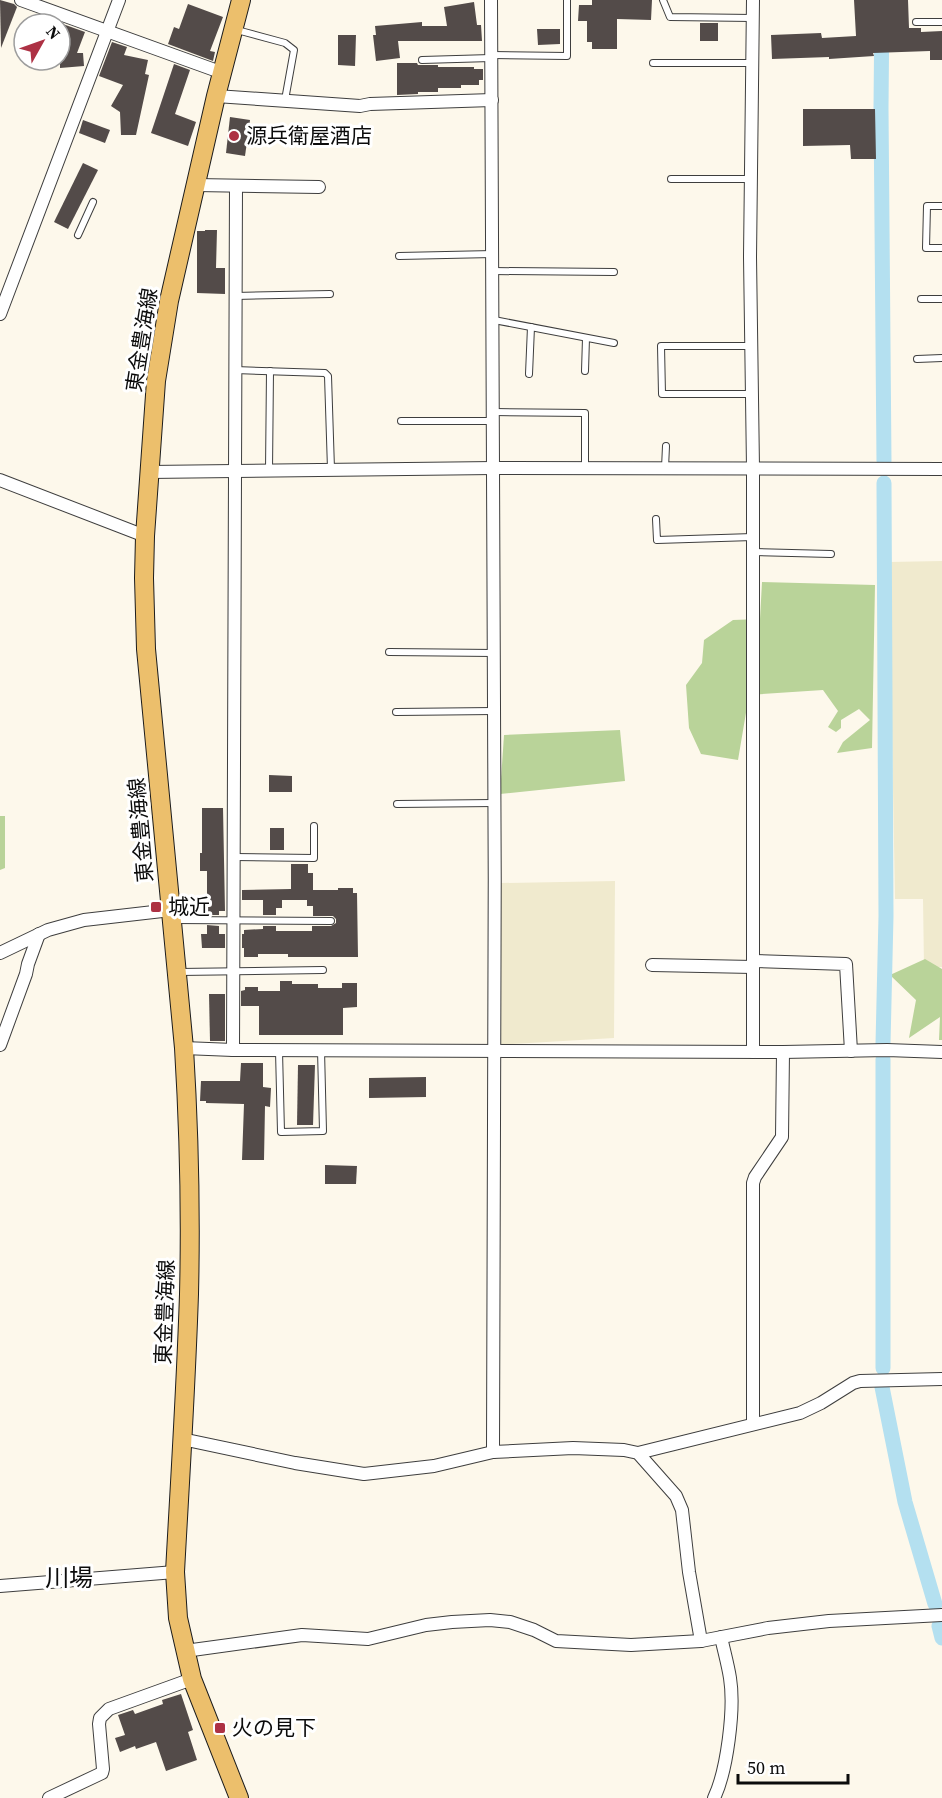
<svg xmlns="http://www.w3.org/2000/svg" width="942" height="1798" font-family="'Source Serif 4','Noto Sans JP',serif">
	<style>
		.farmland { fill: #f0eace }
		.forest { fill: #b9d399 }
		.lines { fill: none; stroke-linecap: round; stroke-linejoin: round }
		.canal { stroke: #b4e0f0; stroke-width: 15 }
		.building { fill: #534b49 }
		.lane-casing { stroke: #3e3e3e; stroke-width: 8 }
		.street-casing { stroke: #3e3e3e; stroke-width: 14 }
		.primary-casing { stroke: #1c1c1c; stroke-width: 20 }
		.lane { stroke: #fff; stroke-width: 6 }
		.street { stroke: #fff; stroke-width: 12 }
		.primary { stroke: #ecbf6c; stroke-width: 18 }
		.poi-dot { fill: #ad3144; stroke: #fff; stroke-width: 2 }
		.labels { text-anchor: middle; stroke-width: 6; stroke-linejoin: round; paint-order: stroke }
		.poi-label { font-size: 21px; fill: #0b0b0b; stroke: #fff; text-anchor: start }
		.street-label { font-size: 21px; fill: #0b0b0b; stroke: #fff }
		.quarter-label { font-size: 24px; fill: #0b0b0b; stroke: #fff }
	</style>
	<rect width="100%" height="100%" fill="#fdf8eb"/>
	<g class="farmland">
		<path d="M942,561v406h-18l-1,-68h-28l-6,-337z"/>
		<path d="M615,881l-1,157 -117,7 4,-162z"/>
	</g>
	<g class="forest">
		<path d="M762,582l113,3 -3,163 -35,5 6,-11 27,-22 -11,-11 -18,11v8l-5,4 -8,-5 10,-16 -15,-21 -74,5 -11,65 -37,-6 -12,-26 -3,-43 16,-22 2,-23 29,-20 27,-1z"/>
		<path d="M620,730l5,51 -125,13 4,-59z"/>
		<path d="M0,816h5v52l-5,2z"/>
		<path d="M925,959l17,10v71h-3l1,-23 -31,21 7,-38 -26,-25z"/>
	</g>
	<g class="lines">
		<g class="canal">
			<path d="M882,0l-1,108 3,353"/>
			<path d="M883,1044l3,-128 -2,-433"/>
			<path d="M883,1368v-309"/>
			<path d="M882,1387l23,115 30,102"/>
			<path d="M939,1626l3,12"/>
		</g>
	</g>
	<g class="building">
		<path d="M0,0l14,4 3,3 -16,41z"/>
		<path d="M592,0h60l-1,20 -34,-1v30h-25v-7h-5v-21h-9l1,-16h13z"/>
		<path d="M854,0h54l1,28h12v4l21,-1v29h-12v-9l-57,2 1,3 -45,3v-2l-57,2 -1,-24 50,-2 1,5 34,-2z"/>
		<path d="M474,2l3,23h4l1,16h-84l2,17 -24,3 -3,-26h3l-1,-9 47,-4v4h25l-3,-19z"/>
		<path d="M188,4l35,13 -13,34 5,1 -2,9 -45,-17 6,-17 5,2z"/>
		<path d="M60,23l25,9 -8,21h6l1,13 -24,2z"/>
		<rect x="700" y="23" width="18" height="18"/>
		<path d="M537,29h23v15l-22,1z"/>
		<path d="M338,35h18l-1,31 -17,-1z"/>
		<path d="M112,42l15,5 -3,8 24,5 -3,14 4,1 -13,60h-15l-1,-23 -9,-6 12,-21 -24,-9z"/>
		<path d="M397,63h20l1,2h20v2h36v2h9v11h-4v5h-18v3h-23v4h-20v2l-21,1z"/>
		<path d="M174,64l16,6 -15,44 21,8 -8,24 -37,-13z"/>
		<path d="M803,109h72l1,50h-25l-1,-14 -47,1z"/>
		<path d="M230,117l20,3 -5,36 -19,-3z"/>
		<path d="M83,120l27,10 -5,13 -26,-10z"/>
		<path d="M83,163l15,7 -30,59 -14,-7z"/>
		<path d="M205,230h12l-1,38h9v26l-28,-1v-62h8z"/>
		<path d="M269,775l23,1v16h-23z"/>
		<path d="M202,808h21l2,103h-6v4h-12v-44h-7v-18h2z"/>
		<rect x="270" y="828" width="14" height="22"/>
		<path d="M291,864h17v9h5v17h25v-2h15v5h4l1,64h-70v-3h-30v3h-14v-9h-2v-14h2v-4l19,-1v-3h13v5h36v-5h19l5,-3v-4l-3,-3h-20v-10h-6v-6h-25v8h-6v7h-13v-15h-21v-10l49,-1z"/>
		<path d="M207,925l12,1v8h6v14h-23l-1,-14h6z"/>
		<path d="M280,981h12v3h26v4h24v-5h15v24l-14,1v27h-84v-29h-18v-15l4,-1v-3h13v4h22z"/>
		<path d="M209,994h16v47h-15z"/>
		<path d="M241,1063h22v24l8,1 -1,19 -5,-1 -1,54h-22l2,-56 -38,-1v-2h-6l1,-20h39z"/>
		<path d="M298,1065h17l-2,60h-16z"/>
		<path d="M426,1077v20l-57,1v-20z"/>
		<path d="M325,1165l32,1 -1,18h-31z"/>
		<path d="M181,1694l12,36 -5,2 9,28 -31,11 -10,-29 -20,7 -1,-3 -15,6 -5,-14 10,-3 -7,-20 15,-5 2,4 28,-10 -1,-4z"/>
	</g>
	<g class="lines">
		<defs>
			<g id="lane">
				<path d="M663,0l7,17 83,1"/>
				<path d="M916,22h26"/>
				<path d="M237,30l48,13 9,7 -9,50"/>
				<path d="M492,55l75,1v-56"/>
				<path d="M422,60l69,-2"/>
				<path d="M653,63h100"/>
				<path d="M671,179h79"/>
				<path d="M942,206h-15l-1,42h16"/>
				<path d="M78,235l15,-33"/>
				<path d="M399,256l94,-2"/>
				<path d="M493,271l121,1"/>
				<path d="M235,296l95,-2"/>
				<path d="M921,299h21"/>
				<path d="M494,320l120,23"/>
				<path d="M751,346h-90l1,48h90"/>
				<path d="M917,359l25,-1"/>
				<path d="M235,370l90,3 3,3 3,93"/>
				<path d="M585,371l1,-33"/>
				<path d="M529,374l2,-47"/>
				<path d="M494,412l91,1v55"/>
				<path d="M401,421h92"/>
				<path d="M665,468l1,-22"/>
				<path d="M269,470l1,-99"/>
				<path d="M656,519l1,21 96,-3"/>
				<path d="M753,552l78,2"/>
				<path d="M389,652l105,1"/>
				<path d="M396,712l98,-1"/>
				<path d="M397,804l97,-1"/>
				<path d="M234,857l80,1v-32"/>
				<path d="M175,920l156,1"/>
				<path d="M179,972l144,-2"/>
				<path d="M279,1051l2,81 42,-1 -2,-81"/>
			</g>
			<g id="street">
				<path d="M21,0l202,73"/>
				<path d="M491,0c4,484 5,968 2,1452"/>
				<path d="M216,96l144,10 10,-2 122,-4"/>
				<path d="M196,185l123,2"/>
				<path d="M0,314l119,-314"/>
				<path d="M149,472l345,-4 448,1"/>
				<path d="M0,480l145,56"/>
				<path d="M0,953l48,-23 36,-10 87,-10"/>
				<path d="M753,961l93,3 5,87"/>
				<path d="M652,965l101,2"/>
				<path d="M0,1045l26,-71 2,-10 11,-30"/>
				<path d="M184,1048l49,2 550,2 104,-2 55,2"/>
				<path d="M233,1050l3,-864"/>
				<path d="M753,1052v-584l-3,-211 3,-257"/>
				<path d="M753,1424v-241l2,-6 27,-40 1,-85"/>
				<path d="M182,1439l113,24 69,11 70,-8 59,-14 80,-4 51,2 14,3 38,43 6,14 7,62 12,69"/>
				<path d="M638,1453l162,-40 21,-10 32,-20 7,-2 82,-2"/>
				<path d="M0,1586l175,-14"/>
				<path d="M185,1651l117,-16 66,4 58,-14 26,-3 38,-2 20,2 24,8 22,11 75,4 70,-4 67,-13 61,-7 113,-6"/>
				<path d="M49,1798l53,-25 1,-4 -4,-45 1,-6 9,-9 83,-30"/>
				<path d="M714,1798c13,-27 21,-89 16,-120 -2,-13 -6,-27 -9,-41"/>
			</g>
			<path id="primary" d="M239,1798l-47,-119 -14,-61 -3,-46c5,-92 11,-185 14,-278 2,-82 0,-164 -5,-246l-38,-399 -2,-71 1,-42 11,-155 13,-80 47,-205 25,-96"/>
		</defs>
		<use href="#lane" class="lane-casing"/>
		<use href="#street" class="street-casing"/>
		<use href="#primary" class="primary-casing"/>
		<use href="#lane" class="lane"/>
		<use href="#street" class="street"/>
		<use href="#primary" class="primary"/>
	</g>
	<g class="poi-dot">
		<circle cx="234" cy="136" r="6"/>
		<rect x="150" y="901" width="12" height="12" rx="3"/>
		<rect x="214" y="1722" width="12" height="12" rx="3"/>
	</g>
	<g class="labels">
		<g class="poi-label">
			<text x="246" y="143">源兵衛屋酒店</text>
			<text x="168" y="914">城近</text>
			<text x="232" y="1735">火の見下</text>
		</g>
		<g class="street-label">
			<text transform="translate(142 340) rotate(-81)" y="7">東金豊海線</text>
			<text transform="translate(141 830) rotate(-95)" y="7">東金豊海線</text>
			<text transform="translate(165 1312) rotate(-88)" y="7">東金豊海線</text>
		</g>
		<g class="quarter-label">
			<text x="69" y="1586">川場</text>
		</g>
	</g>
	<g transform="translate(42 42) rotate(50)"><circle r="28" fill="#ffffff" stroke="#9d9d9d" stroke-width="1.5"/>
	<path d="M0-4.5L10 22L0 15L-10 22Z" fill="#ad3144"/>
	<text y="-9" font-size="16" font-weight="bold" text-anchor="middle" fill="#0b0b0b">N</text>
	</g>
	<path d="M738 1774v9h110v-9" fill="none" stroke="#0b0b0b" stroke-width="3"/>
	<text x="747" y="1774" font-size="18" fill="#0b0b0b" stroke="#ffffff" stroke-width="4.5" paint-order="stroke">50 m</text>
</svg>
